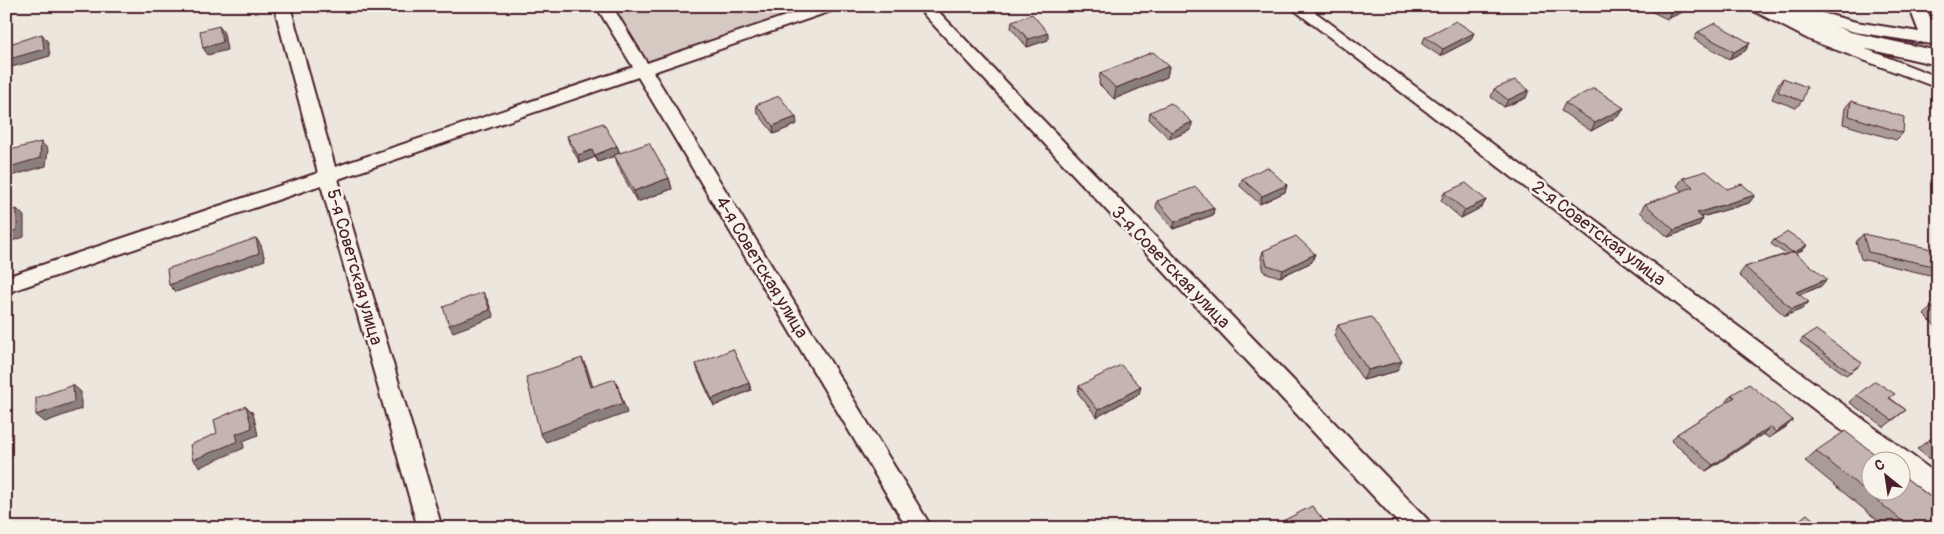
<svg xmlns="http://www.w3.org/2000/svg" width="1944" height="534" font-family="Pangolin,sans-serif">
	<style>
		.green { fill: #d5c9c2; stroke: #907476 }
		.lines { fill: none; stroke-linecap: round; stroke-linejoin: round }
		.minor-casing { stroke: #4a1f2b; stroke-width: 4 }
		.major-casing { stroke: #4a1f2b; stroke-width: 4 }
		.minor { fill: #f7f3e8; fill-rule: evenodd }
		.major { fill: #f7f3e8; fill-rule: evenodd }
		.wall { fill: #a99c97; stroke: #4a1f2b }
		.shaded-wall { fill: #897f7b; stroke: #4a1f2b }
		.building { fill: #c4b5b0; stroke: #4a1f2b }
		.labels { text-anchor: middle; stroke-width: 5; stroke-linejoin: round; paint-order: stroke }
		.street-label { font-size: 18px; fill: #4a1f2b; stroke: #f7f3e8 }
	</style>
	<rect width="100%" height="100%" fill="#ece6dd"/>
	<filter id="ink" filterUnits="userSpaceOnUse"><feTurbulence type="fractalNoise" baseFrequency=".02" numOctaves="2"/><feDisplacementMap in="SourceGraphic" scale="10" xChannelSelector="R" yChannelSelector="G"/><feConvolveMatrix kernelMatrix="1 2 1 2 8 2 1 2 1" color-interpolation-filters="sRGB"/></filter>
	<g filter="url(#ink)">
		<path class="green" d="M612,6h203l-168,56z"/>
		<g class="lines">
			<defs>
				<g id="minor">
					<path d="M274,6h16l45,161 298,-100 -37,-61h16l35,57 168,-57h24l-2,3 -184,63 279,456h-25l-269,-451 -300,102 104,349h-24l-97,-343 -315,108v-16l312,-104z"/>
					<path d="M916,6h17l495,514 3,8h-28z"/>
					<path d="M1289,6h18l631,469v24l-8,-3 -28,-21v-13h-19z"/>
					<path d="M1748,6h21l6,3 -1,-3h22l60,16 63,10 -10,-26h16l13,29v10l-83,-13 -76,-21 43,21 116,45v11l-128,-48 -60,-31z"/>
				</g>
				<path id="major" d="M1755,6h29l66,26 88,19v14l-102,-23 -78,-32z"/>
			</defs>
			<use href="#minor" class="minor-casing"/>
			<use href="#major" class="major-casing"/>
			<use href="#minor" class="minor"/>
			<use href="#major" class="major"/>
		</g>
		<g class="wall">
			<path d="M1640,6h49l-2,4 -20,9z"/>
			<path d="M1012,21l36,19 -21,7 -16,-19z"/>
			<path d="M1698,32l52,11 -5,8 -16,8 -35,-20z"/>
			<path d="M1425,37l46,3 -31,16 -18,-12z"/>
			<path d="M1169,66l-2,11 -53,22 -15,-15 1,-11z"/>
			<path d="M1783,78l19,23 -6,7 -24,-9 5,-13z"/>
			<path d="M1494,89l32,9 -22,9 -13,-10z"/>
			<path d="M1851,101l52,32 -7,7 -53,-16 2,-16z"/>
			<path d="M1565,103l55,12 -29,16 -30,-20z"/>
			<path d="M756,105l41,19 -23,10 -17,-22z"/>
			<path d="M1150,112l42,10 -1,8 -21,9 -21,-20z"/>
			<path d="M567,136l50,10 3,7 49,25 3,11 -35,13 -19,-36 -3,-10 -17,6 -3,-5 -15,6 -11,-20z"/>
			<path d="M1683,178l44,11 28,6 -6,8 -47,14 1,2 -5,7 -30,11 -28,-25 5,-8 38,-13 -6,-5z"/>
			<path d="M1242,179l45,6 -2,7 -25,12 -20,-18z"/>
			<path d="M1444,193l42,7 -4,7 -21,11 -20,-17z"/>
			<path d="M1157,201l57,7 -1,7 -40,14 -17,-21z"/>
			<path d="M1863,234l75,33 -8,8 -69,-16 -5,-17z"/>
			<path d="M1774,240l33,5 -3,4 -8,4 25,33 -21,9 2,14 -17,7 -46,-41 6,-8 41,-13 -15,-10z"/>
			<path d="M1263,251l49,11 -32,15 -16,-5 -3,-14z"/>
			<path d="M1931,307h7v22l-14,-14z"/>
			<path d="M1338,325l59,46 -34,9 -29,-44z"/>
			<path d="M1803,338l55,29 -12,8 -46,-33z"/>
			<path d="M696,364l53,19 2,7 -37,16 -16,-35z"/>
			<path d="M1079,386l60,8 -42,23 -19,-24z"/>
			<path d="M1731,395l55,32 -17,11 -6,-4 -57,37 -35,-30 6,-7 49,-31 -1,-1z"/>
			<path d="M1857,395l33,3 16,12 -22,17 -35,-25z"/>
			<path d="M1938,433v32l-21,-16z"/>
			<path d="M1816,451l122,77h-51l-82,-67z"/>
		</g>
		<g class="shaded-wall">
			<path d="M1683,6h6l-2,4 -20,9 4,-7z"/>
			<path d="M219,26l5,7 3,17 -19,5 -5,-7z"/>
			<path d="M1048,33v7l-21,7 1,-8z"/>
			<path d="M1474,33l-3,7 -31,16 3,-7z"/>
			<path d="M42,34l6,8 2,14 -38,11 -6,-7z"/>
			<path d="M1750,43l-5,8 -16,8 5,-7z"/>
			<path d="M1169,66l-2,11 -53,22 2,-11z"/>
			<path d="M1529,90l-3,8 -22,9 4,-7z"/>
			<path d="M1624,108l-4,7 -29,16 4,-8z"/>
			<path d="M796,117l1,7 -23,10 -1,-8z"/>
			<path d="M1192,122l-1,8 -21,9 1,-7z"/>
			<path d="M41,142l7,7 -2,17 -35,10 -5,-6v-2z"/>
			<path d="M617,146l3,8 -22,8 -3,-7z"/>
			<path d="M592,150l3,7 -15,6 -2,-8z"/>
			<path d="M669,178l3,11 -35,13 -3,-11z"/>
			<path d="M1287,185l-2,7 -25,12 2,-8z"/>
			<path d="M1755,195l-6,8 -58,17 6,-7z"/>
			<path d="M1486,200l-4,7 -21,11 4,-8z"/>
			<path d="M1214,208l-1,7 -40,14 2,-7z"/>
			<path d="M17,209l7,7v21l-18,6v-10z"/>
			<path d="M1703,219l-5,7 -30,11 6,-7z"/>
			<path d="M256,238l5,7 4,15 -89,32 -7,-7z"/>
			<path d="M1807,245l-3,4 -14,8 3,-4z"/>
			<path d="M1315,254l-3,8 -32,15 3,-7z"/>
			<path d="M1827,279l-6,7 -32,13 7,-7z"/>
			<path d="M483,292l4,7 7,18 -41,15 -4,-7z"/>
			<path d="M1809,302l-7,7 -17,7 7,-7z"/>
			<path d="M582,358l5,10 9,29 -5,-10z"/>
			<path d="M1402,361l-5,10 -34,9 5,-10z"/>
			<path d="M615,379l4,10 8,24 -81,29 -6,-9z"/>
			<path d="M749,383l2,7 -37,16 -2,-7z"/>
			<path d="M73,385l8,7v17l-36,13 -9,-7z"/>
			<path d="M1141,387l-2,7 -42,23 1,-7z"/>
			<path d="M246,406l7,7 5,22 -15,6 1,7 -44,19 -7,-7 43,-26z"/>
			<path d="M1793,420l-7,7 -17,11 7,-6z"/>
			<path d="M1770,427l-7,7 -57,37 7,-6z"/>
		</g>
		<g class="building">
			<path d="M1659,6h24l-12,6z"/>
			<path d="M1032,14l16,19 -20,6 -16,-18z"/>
			<path d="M1456,21l18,12 -31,16 -18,-12z"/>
			<path d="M1715,23l35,20 -16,9 -36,-20z"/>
			<path d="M219,26l4,16 -20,6 -3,-17z"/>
			<path d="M42,34l2,15 -38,11v-15z"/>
			<path d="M1153,52l16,14 -53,22 -16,-15z"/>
			<path d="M1783,78l24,9 -5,14 -24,-9z"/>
			<path d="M1515,80l14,10 -21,10 -14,-11z"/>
			<path d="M1594,88l30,20 -29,15 -30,-20z"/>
			<path d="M779,96l17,21 -23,9 -17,-21z"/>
			<path d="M1851,101l53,16 -1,16 -54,-17z"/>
			<path d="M1171,103l21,19 -21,10 -21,-20z"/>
			<path d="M603,123l14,23 -22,9 -3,-5 -14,5 -11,-19z"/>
			<path d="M41,142l-1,16 -34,10v-17z"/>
			<path d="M649,143l20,35 -35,13 -20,-36z"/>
			<path d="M1267,167l20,18 -25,11 -20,-17z"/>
			<path d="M1706,171l21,18 15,-5 13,11 -58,18 6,6 -29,11 -29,-26 48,-17 -10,-9z"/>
			<path d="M1466,183l20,17 -21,10 -21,-17z"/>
			<path d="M1196,187l18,21 -39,14 -18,-21z"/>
			<path d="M17,209v21l-11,3v-21z"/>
			<path d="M1788,232l19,13 -12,7h-3l-18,-12z"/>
			<path d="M1863,234l69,15 6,18 -70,-15z"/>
			<path d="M1296,236l19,18 -32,16 -16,-5 -4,-14z"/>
			<path d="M256,238l3,15 -90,32 -2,-16z"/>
			<path d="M1794,252l33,27 -31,13 13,10 -17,7 -47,-42z"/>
			<path d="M483,292l7,18 -41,15 -6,-18z"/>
			<path d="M1931,307h7v7z"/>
			<path d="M1371,317l31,44 -34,9 -30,-45z"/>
			<path d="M1816,330l46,33 -12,9 -47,-34z"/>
			<path d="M733,349l16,34 -37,16 -16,-35z"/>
			<path d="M582,358l9,29 24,-8 8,24 -83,30 -14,-56z"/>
			<path d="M1121,365l20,22 -43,23 -19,-24z"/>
			<path d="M1875,381l20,13 -6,4 17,12 -14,10 -35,-25z"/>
			<path d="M1749,384l44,36 -17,12 -6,-5 -57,38 -36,-31 58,-37 -4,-2z"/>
			<path d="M73,385l1,17 -38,13v-17z"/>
			<path d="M246,406l6,22 -16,6 2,7 -45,19 -3,-15 27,-12 -3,-13z"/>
			<path d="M1845,431l40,31h-13v30h30v-17l36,28v25h-27l-95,-77z"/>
			<path d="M1938,433v13l-9,-6z"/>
			<path d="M1312,506l18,22h-53l-2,-3z"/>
			<path d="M1807,514l16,14h-34z"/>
		</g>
	</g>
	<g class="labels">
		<g class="street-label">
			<text transform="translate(1599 233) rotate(37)" y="6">2-я Советская улица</text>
			<text transform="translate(355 267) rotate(74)" y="6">5-я Советская улица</text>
			<text transform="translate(762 267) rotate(59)" y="6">4-я Советская улица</text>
			<text transform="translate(1171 267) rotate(46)" y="6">3-я Советская улица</text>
		</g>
	</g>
	<rect width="1944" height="534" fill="none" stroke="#f7f3e8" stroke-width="25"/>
	<rect x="12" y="12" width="1919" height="509" fill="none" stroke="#4a1f2b" stroke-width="2" filter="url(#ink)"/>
	<g transform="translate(1886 476) rotate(330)"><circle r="24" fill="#f7f3e8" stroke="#b29e9c"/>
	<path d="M0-4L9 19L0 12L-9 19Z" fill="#4a1f2b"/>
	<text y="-8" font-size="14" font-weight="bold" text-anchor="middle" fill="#4a1f2b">С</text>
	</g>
</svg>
